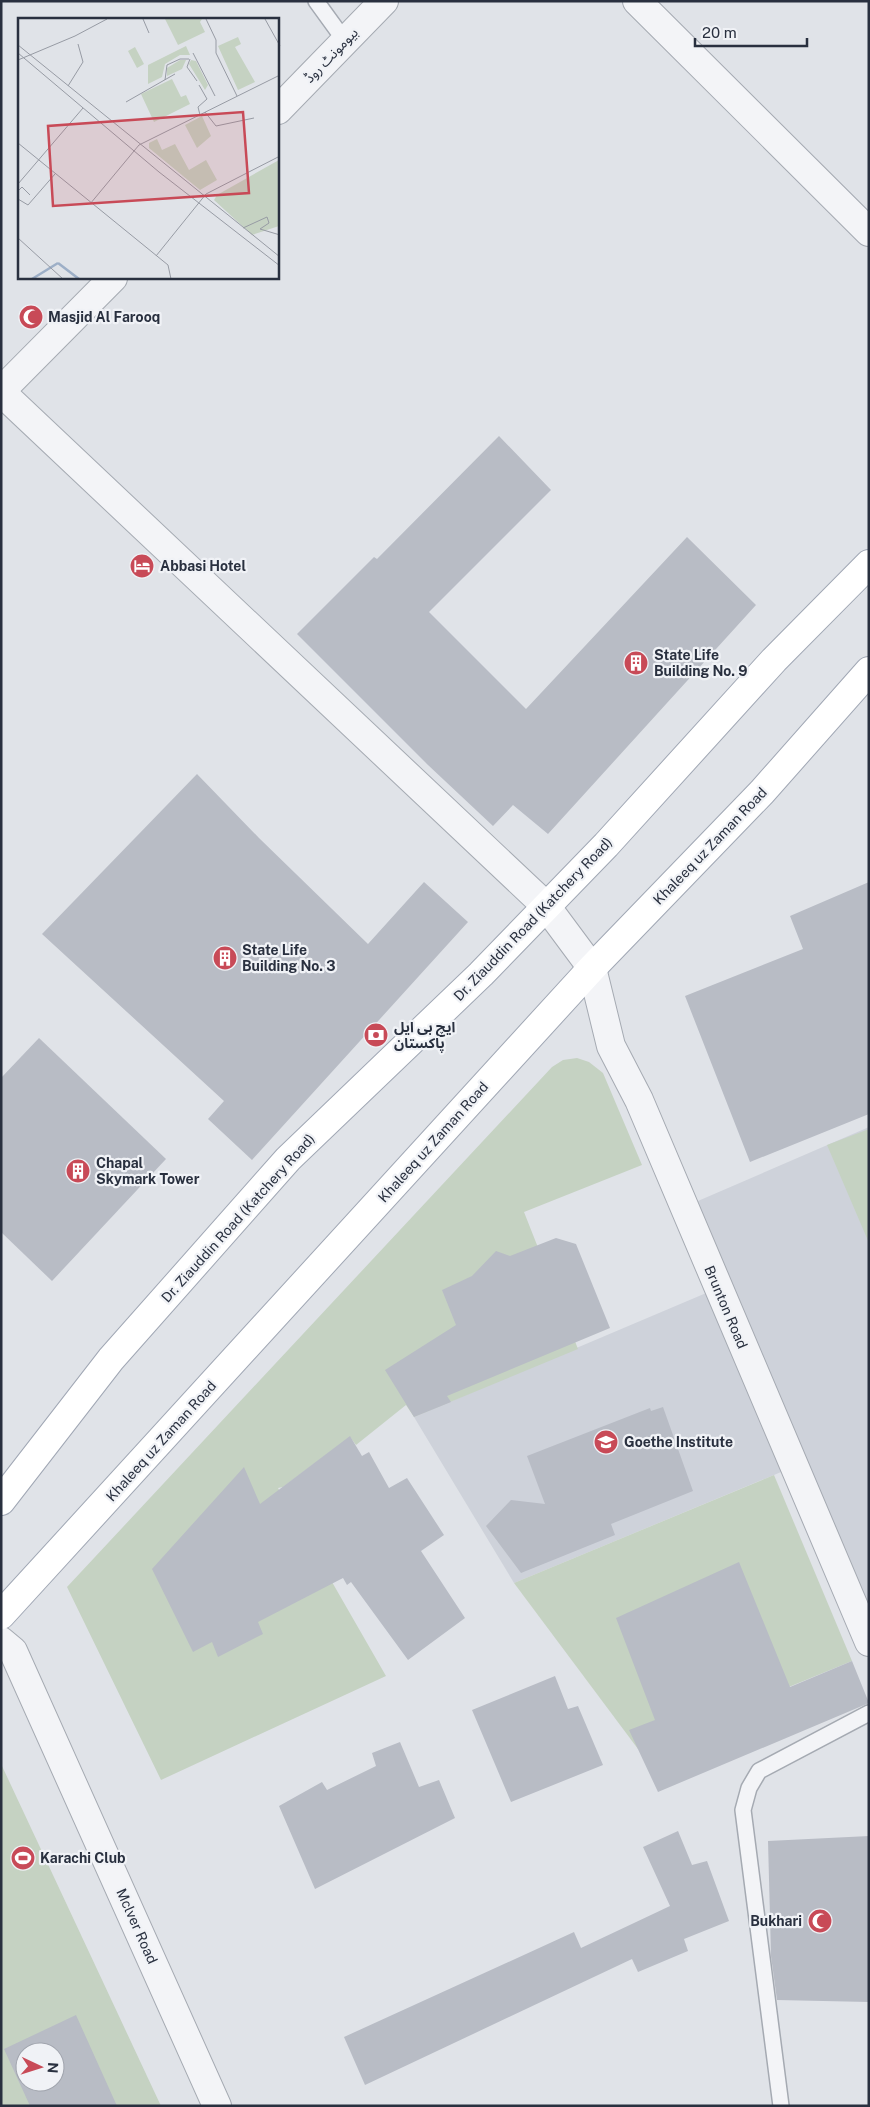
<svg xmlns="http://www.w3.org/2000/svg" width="870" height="2107" font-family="'Public Sans','Noto Sans Arabic',sans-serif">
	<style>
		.built { fill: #ced2da }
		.green { fill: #c5d2c2; fill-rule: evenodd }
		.building { fill: #b8bcc5; fill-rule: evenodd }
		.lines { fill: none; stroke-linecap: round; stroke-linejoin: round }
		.service-casing { stroke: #a5aab2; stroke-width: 18 }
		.minor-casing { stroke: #a5aab2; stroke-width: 30 }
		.tertiary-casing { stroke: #a5aab2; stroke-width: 30 }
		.primary-casing { stroke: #a0a7b4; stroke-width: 30 }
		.service { stroke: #f3f4f7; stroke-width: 15 }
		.minor { stroke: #f3f4f7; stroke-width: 28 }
		.tertiary { stroke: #f3f4f7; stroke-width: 28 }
		.primary { stroke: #fff; stroke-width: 28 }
		.labels { text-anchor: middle; stroke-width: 4.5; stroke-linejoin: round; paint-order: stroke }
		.street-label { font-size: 14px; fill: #29303f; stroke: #f0f2f6 }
		.poi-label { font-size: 14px; font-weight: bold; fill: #29303f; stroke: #f0f2f6; text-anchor: start }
		.inset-river { fill: none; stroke: #9dafc7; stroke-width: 2.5 }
		.inset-road { fill: none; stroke: #979ba4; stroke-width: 1 }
		.view { fill: #c84a57; fill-opacity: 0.15; stroke: #c84a57; stroke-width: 2.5 }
		.inset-edge { fill: none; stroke: #29303f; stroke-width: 2.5 }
	</style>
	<rect width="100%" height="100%" fill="#e0e3e8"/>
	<path class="built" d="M869,1127v514l-76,-174 -279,116 -100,-166 304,-129 -34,-81z"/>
	<g class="green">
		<path d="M577,1058l12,4 14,11 39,92 -118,47 54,137 -164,68 -8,-12 -50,40 -6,-8 -67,50 -5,1 108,188 -225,104 -94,-193 485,-520 11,-7z"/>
		<path d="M869,1129v114l-42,-98z"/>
		<path d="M774,1475l78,186 -214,88 -124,-166z"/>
		<path d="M1,1765l1,1 159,340h-160zM25,2052h30v30h-30z"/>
	</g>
	<g class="building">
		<path d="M499,436l52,54 -122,122 97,97 161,-172 69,68 -208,229 -35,-29 -20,21 -65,-61 -131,-131 77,-77 3,2z"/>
		<path d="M197,774l62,64 109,106 56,-62 44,40 -216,238 -44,-41 16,-18 -182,-167z"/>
		<path d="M869,882v232l-119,48 -65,-166 118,-47 -13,-33z"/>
		<path d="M39,1038l127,121 -114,122 -51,-49v-154z"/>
		<path d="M556,1238l20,6 34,84 -163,68 4,6 -37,15 -29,-47 71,-45 -14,-35 30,-14 24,-25 14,5z"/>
		<path d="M663,1407l30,84 -82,33 4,11 -94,38 -35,-47 25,-26 34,4 -18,-48 123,-48 1,3z"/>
		<path d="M350,1436l12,20 7,-4 20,36 18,-10 37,57 -23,16 44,67 -57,42 -57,-78 -4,3 -4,-7 -85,44 5,12 -45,23 -6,-15 -19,10 -41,-83 92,-102 16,37z"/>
		<path d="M739,1562l51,125 62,-26 17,42 -211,89 -29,-62 26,-10 -39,-102z"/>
		<path d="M555,1676l13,33 10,-3 25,59 -92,37 -39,-92z"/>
		<path d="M400,1742l19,45 20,-7 16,38 -140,71 -36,-83 43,-24 5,8 49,-24 -4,-13z"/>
		<path d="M678,1831l14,34 15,-4 22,60 -45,18 4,12 -50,21 -6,-13 -267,126 -21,-48 230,-105 7,16 89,-42 -27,-59z"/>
		<path d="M869,1836v166l-92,-2 -6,-44 -3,-115z"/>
		<path d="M76,2015l41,91h-87l-26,-57zM25,2052h30v30h-30z"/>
	</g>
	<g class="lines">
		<defs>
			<g id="service">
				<path d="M316,1l29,40"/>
				<path d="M781,2106l-38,-296 6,-22 10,-17 110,-58"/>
			</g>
			<g id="minor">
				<path d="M637,1l232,231"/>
				<path d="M278,110l106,-109"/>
				<path d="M1,391l112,-113"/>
				<path d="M1,392l545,514"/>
			</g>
			<g id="tertiary">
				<path d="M546,906l46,62 19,78 28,54 230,542"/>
				<path d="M1,1641l12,10 204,455"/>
			</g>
			<g id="primary">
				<path d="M1,1501l110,-142 177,-200 193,-185 125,-129 168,-185 95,-96"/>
				<path d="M1,1615l591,-647 170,-176 107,-121"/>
			</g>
		</defs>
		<use href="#service" class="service-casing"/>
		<use href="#minor" class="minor-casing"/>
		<use href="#tertiary" class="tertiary-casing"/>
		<use href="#primary" class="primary-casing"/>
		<use href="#service" class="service"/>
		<use href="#minor" class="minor"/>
		<use href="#tertiary" class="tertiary"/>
		<use href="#primary" class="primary"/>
	</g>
	<defs>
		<symbol id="mosque-disc" viewBox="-11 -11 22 22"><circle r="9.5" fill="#c84a57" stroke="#f0f2f6"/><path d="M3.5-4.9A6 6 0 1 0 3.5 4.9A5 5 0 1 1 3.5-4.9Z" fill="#fff"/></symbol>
		<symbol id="hotel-disc" viewBox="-11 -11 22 22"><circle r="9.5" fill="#c84a57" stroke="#f0f2f6"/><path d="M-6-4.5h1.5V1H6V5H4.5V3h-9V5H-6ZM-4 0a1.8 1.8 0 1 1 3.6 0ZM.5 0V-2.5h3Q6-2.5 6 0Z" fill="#fff"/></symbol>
		<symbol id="building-disc" viewBox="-11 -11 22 22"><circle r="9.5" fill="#c84a57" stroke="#f0f2f6"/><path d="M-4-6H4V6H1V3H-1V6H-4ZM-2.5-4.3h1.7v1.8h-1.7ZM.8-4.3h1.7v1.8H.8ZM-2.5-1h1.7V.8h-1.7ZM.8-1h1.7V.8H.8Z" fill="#fff"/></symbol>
		<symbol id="bank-disc" viewBox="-11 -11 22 22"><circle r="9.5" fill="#c84a57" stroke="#f0f2f6"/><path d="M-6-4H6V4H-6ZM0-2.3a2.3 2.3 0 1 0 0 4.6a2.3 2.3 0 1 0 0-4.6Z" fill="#fff"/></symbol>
		<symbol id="school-disc" viewBox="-11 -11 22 22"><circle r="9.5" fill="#c84a57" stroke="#f0f2f6"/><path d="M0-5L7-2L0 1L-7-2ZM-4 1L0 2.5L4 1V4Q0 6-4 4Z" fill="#fff"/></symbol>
		<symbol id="stadium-disc" viewBox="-11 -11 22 22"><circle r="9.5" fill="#c84a57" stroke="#f0f2f6"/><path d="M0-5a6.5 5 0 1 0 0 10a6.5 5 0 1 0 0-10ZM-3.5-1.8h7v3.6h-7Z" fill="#fff"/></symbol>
	</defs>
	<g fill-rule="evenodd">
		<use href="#mosque-disc" x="17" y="303" width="28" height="28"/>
		<use href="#hotel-disc" x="128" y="552" width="28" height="28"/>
		<use href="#building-disc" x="622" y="649" width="28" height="28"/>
		<use href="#building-disc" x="211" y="944" width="28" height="28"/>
		<use href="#bank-disc" x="362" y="1021" width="28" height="28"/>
		<use href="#building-disc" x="64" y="1157" width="28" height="28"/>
		<use href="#school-disc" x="592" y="1428" width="28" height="28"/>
		<use href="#stadium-disc" x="9" y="1844" width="28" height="28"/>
		<use href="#mosque-disc" x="806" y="1907" width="28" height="28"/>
	</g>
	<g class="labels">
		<g class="street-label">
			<text transform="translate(331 55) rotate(-46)" y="5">بیومونٹ روڈ</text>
			<text transform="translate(710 846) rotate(-46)" y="5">Khaleeq uz Zaman Road</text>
			<text transform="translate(533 919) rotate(-46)" y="5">Dr. Ziauddin Road (Katchery Road)</text>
			<text transform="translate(433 1142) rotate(-48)" y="5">Khaleeq uz Zaman Road</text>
			<text transform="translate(238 1218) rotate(-48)" y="5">Dr. Ziauddin Road (Katchery Road)</text>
			<text transform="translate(726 1307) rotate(67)" y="5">Brunton Road</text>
			<text transform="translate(161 1441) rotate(-48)" y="5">Khaleeq uz Zaman Road</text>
			<text transform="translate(137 1926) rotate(66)" y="5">Mclver Road</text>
		</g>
		<g class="poi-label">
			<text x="48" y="322">Masjid Al Farooq</text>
			<text x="160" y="571">Abbasi Hotel</text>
			<text x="654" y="660">State Life<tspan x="654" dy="16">Building No. 9</tspan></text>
			<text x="242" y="955">State Life<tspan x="242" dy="16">Building No. 3</tspan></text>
			<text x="394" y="1032">ایچ بی ایل<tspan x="394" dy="16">پاکستان</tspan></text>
			<text x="96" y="1168">Chapal<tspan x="96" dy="16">Skymark Tower</tspan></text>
			<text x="624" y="1447">Goethe Institute</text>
			<text x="40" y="1863">Karachi Club</text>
			<text x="802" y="1926" text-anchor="end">Bukhari</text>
		</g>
	</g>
	<g transform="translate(18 18)">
		<rect width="261" height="261" fill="#e0e3e8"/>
		<path d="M147,1h37l-2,3 5,10 -27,13zM220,19l3,7 -6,3 20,35 -17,8 -20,-44zM168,28l4,9h-10l-15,9 -3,13 -14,7v-19zM117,29l9,17 -7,4 -9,-17zM162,42h6l-4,9 -15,7v-8zM173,42l5,1 12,24 -3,5 -16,-26zM154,61l9,18 5,-2 4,9 -36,18 -13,-28zM184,98l9,20 -14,12 -12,-23zM139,121l5,11 13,-6 14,26 17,-10 11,20 -17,10 -51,-42v-5zM261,142v66l-27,9 -38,-35 3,-5z" fill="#c5d2c2"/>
		<path class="inset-river" d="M40,245l21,16M14,261l26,-16"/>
		<path class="inset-road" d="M125,1l6,14M188,1l10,21v13l21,43M247,1l15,27M0,27l262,212M0,35l141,119 121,94M175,35l22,43M172,41l-3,8 10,14M0,42l57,-24 32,-17M147,62l2,-15 13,-6h9M181,67l8,14 -9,8 2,8M50,68l15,-24 -5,-18M108,84l49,-28M187,94l11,14 38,-8M0,125l150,122 3,14M0,166l65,-76M0,173l4,-4 8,8M0,181l10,6 27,-31M72,186l49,-59 141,-70M225,210l24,-11 2,6 -9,6 20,6M0,220l45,41M138,238l50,-62 74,-38"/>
		<path class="view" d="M225,94l6,81 -196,13 -5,-80z"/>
		<rect width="261" height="261" class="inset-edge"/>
	</g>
	<rect width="870" height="2107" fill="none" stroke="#29303f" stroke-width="5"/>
	<g transform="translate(40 2067) rotate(94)"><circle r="24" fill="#f0f2f6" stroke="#a0a4ad"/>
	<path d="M0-4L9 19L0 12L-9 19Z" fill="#c84a57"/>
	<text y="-8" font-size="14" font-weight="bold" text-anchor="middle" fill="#29303f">N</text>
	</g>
	<path d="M695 38v8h112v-8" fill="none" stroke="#29303f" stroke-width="2.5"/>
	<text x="702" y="38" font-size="15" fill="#29303f" stroke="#f0f2f6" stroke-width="4" paint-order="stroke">20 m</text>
</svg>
